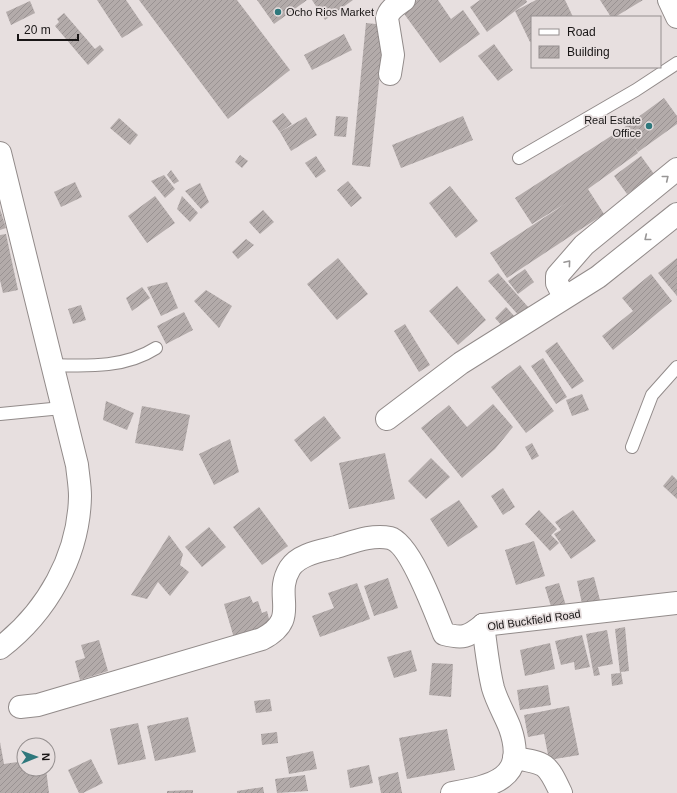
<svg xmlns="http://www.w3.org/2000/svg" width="677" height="793" font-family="Helvetica,sans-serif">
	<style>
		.building { fill: url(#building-hatch) }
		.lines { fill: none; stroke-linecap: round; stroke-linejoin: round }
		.service-casing { stroke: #928b8a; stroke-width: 14 }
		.minor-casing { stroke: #928b8a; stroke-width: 24 }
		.tertiary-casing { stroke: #928b8a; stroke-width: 24 }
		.service { stroke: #fff; stroke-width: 12 }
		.minor { stroke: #fff; stroke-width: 22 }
		.tertiary { stroke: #fff; stroke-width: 22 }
		.oneway { stroke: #989696 }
		.poi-dot { fill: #2e787c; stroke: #e7dfdf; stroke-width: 1.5 }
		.labels { text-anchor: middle; stroke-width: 3.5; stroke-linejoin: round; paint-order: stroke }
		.poi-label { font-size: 11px; fill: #191616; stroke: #e7dfdf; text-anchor: start }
		.street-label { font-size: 11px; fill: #191616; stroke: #e7dfdf }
	</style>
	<defs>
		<pattern id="building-hatch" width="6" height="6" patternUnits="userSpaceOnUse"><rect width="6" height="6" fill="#b3abaa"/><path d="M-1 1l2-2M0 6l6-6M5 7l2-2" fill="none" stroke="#999292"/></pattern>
	</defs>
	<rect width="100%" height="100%" fill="#e7dfdf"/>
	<g class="building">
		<path d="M97,0h29l17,25 -21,13z"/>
		<path d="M139,0h98l53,70 -62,49z"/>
		<path d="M257,0h50l-33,24z"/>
		<path d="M312,0h41l-28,20z"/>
		<path d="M417,0h21l13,19 12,-9 17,24 -40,29 -38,-52z"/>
		<path d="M480,0h46l1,2 -40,30 -17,-25z"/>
		<path d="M536,0h29l8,17h-41v24l-2,1 -15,-31z"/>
		<path d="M600,0h43l-28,17h-4z"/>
		<path d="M30,1l5,12 -24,12 -5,-13z"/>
		<path d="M64,13l31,36 5,-4 4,5 -16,15 -33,-39 4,-4 -2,-3z"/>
		<path d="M366,23l19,2 -15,142 -18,-2z"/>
		<path d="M344,34l8,16 -40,20 -8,-15z"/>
		<path d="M494,44l19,26 -15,11 -20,-25z"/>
		<path d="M664,98l13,18v8l-39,28 -4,-6 4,7 -50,36 16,25 -97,64 -17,-25 78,-51 -36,22 -17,-26 107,-69z"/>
		<path d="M283,113l9,11 -12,8 -8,-11z"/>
		<path d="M336,116l12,1 -2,20 -12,-1z"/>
		<path d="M463,116l10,24 -72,28 -9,-23z"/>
		<path d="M306,117l11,18 -26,16 -11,-19z"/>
		<path d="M119,118l19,17 -8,10 -20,-17z"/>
		<path d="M240,155l8,6 -6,7 -7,-6z"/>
		<path d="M316,156l10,15 -10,7 -11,-15z"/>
		<path d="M641,156l13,18 -27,20 -13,-18z"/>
		<path d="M171,170l8,11 -5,3 -7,-9z"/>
		<path d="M164,175l11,14 -10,9 -14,-17z"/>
		<path d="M348,181l14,17 -11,9 -14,-17z"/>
		<path d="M75,182l7,15 -21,10 -7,-15z"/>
		<path d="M200,183l9,19 -8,7 -16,-18z"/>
		<path d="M450,186l28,35 -22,17 -27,-35z"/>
		<path d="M155,196l20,27 -28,20 -19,-27z"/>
		<path d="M182,196l16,17 -8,9 -13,-13z"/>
		<path d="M0,209l6,19 -6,2z"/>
		<path d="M263,210l11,12 -14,12 -11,-12z"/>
		<path d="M6,234l12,56 -15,3 -3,-13v-45z"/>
		<path d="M246,239l8,6 -16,14 -6,-7z"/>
		<path d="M338,258l30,36 -31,26 -30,-36z"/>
		<path d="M677,258v38l-19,-23z"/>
		<path d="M525,269l9,13 -16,12 -10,-13z"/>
		<path d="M498,273l31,35 -9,9 -32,-36z"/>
		<path d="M651,274l21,27 -59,49 -11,-14 31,-25 -11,-13z"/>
		<path d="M167,282l11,26 -17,8 -14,-29z"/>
		<path d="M457,286l29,34 -28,25 -29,-34z"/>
		<path d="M142,287l8,11 -18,13 -6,-13z"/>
		<path d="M206,290l26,16 -13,22 -25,-27z"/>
		<path d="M81,305l5,15 -13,4 -5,-15z"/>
		<path d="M506,307l11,12 -12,10 -10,-11z"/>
		<path d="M184,312l9,18 -27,14 -9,-18z"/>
		<path d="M405,324l25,41 -11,7 -25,-41z"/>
		<path d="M557,342l27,39 -12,8 -27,-38z"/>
		<path d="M543,358l24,39 -11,7 -25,-38z"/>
		<path d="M520,365l34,46 -28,22 -35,-46z"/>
		<path d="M582,394l7,16 -17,6 -6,-16z"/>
		<path d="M106,401l28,12 -7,17 -24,-10z"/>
		<path d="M493,404l20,23 -18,22 -33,29 -41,-50 28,-23 18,22z"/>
		<path d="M142,406l48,9 -7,36 -48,-8z"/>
		<path d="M324,416l17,22 -30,24 -17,-22z"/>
		<path d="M230,439l9,33 -25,13 -15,-31z"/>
		<path d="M532,443l7,13 -7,4 -7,-13z"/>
		<path d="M385,453l10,46 -46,10 -10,-46z"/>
		<path d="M431,458l19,19 -24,22 -18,-18z"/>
		<path d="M672,475l5,5v19l-14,-13z"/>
		<path d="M503,488l12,19 -12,8 -12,-19z"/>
		<path d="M459,500l19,27 -30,20 -18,-28z"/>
		<path d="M259,507l29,39 -26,19 -29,-38z"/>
		<path d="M539,510l18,19 -6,6 8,8 -9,8 -25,-27z"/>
		<path d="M573,510l23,31 -25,18 -17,-25 7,-4 -6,-8z"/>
		<path d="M209,527l17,20 -24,20 -17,-20z"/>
		<path d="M169,535l14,19 -3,11 9,7 -19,24 -12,-14 -11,17 -16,-4z"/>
		<path d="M534,541l11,35 -29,9 -11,-35z"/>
		<path d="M594,577l7,27 -18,4 -6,-27z"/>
		<path d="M388,578l10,30 -24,8 -10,-30z"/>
		<path d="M357,583l13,36 -50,18 -8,-21 22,-8 -6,-15z"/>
		<path d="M559,583l8,26 -14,4 -8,-26z"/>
		<path d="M250,596l3,7 5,-2 4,12 5,-2 4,16 -37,11 -10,-34z"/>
		<path d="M625,627l4,44 -8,1 2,12 -11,2 -1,-12 9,-1 -5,-44z"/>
		<path d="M607,630l6,34 -15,3 2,8 -6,1 -8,-42z"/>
		<path d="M582,635l8,32 -15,3 -1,-8 -13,3 -6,-24z"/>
		<path d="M99,640l9,31 -28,9 -5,-19 10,-3 -4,-13z"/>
		<path d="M550,643l5,26 -30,7 -5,-26z"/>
		<path d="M411,650l6,21 -23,7 -7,-21z"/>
		<path d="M432,663l21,1 -2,33 -22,-2z"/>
		<path d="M548,685l3,20 -31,5 -3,-20z"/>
		<path d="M270,699l2,12 -16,2 -2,-12z"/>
		<path d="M569,706l10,49 -30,5 -5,-26 -16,3 -4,-22z"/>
		<path d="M188,717l8,35 -41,9 -8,-35z"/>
		<path d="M138,723l8,36 -28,6 -8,-36z"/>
		<path d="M447,729l8,41 -48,9 -8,-41z"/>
		<path d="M277,732l1,11 -16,2 -1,-11z"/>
		<path d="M0,742l4,22 20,-3v8h22l3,24h-49z"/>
		<path d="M313,751l4,18 -28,5 -3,-17z"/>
		<path d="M91,759l12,24 -20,10h-4l-11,-23z"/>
		<path d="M369,765l4,18 -23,5 -3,-18z"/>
		<path d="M398,772l4,21h-21l-3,-16z"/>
		<path d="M305,775l3,16 -31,2 -2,-14z"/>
		<path d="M263,787l1,6h-27v-2z"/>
		<path d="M193,790v3h-26v-2z"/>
	</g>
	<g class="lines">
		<defs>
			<g id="service">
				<path d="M519,158l117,-68 41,-27"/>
				<path d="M52,365c36,1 73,3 104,-17"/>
				<path d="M0,414l62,-6"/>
				<path d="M632,447l20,-52 25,-28"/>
			</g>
			<g id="minor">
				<path d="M390,74l3,-19 -6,-37c2,-9 10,-13 17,-18"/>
				<path d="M0,153l77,312c1,10 3,21 3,31 -1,60 -33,116 -80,152"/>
				<path d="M564,297l-7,-14v-7l27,-31 93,-76"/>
				<path d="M387,419l74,-56 137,-86 79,-63"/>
				<path d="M483,625l194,-22"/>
				<path d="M20,707l18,-2 224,-66c40,-21 10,-42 28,-71 9,-14 31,-17 46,-21 17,-5 36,-13 54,-9 20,5 46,76 54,96 19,5 24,3 39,-9"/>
				<path d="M514,758c32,5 33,5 47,35"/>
				<path d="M452,793c39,-7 76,-13 58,-65 -5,-13 -13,-26 -17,-40 -5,-20 -7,-42 -10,-63"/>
			</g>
			<path id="tertiary" d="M669,0l8,17"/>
		</defs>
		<use href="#service" class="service-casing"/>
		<use href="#minor" class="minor-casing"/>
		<use href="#tertiary" class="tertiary-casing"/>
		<use href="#service" class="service"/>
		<use href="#minor" class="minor"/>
		<use href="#tertiary" class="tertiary"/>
	</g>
	<defs><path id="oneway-chevron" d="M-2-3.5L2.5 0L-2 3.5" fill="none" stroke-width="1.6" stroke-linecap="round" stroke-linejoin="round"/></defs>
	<g class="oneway">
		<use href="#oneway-chevron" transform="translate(666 178) rotate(-39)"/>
		<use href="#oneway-chevron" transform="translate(647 238) rotate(141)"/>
		<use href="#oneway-chevron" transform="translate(568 263) rotate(-50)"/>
	</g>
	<g class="poi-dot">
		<circle cx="278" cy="12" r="4"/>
		<circle cx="649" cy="126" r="4"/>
	</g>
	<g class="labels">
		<g class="poi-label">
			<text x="286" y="16">Ocho Rios Market</text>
			<text x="641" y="124" text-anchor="end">Real Estate<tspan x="641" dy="13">Office</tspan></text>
		</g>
		<g class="street-label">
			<text transform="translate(534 620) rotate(-8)" y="4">Old Buckfield Road</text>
		</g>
	</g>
	<rect x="531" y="16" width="130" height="52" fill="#e7dfdf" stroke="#958f8f"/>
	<rect x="539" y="29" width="20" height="6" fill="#ffffff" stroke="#958f8f"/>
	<text x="567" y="36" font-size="12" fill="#191616">Road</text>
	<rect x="539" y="46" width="20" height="12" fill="url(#building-hatch)" stroke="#958f8f"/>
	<text x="567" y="56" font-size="12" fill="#191616">Building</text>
	<g transform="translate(36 757) rotate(89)"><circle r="19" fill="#e7dfdf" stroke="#958f8f"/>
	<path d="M0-3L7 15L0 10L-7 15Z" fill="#2e787c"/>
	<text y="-6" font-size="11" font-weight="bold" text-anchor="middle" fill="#191616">N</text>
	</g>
	<path d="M18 34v6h60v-6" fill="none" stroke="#191616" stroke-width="2"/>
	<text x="24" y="34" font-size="12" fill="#191616" stroke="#e7dfdf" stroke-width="3" paint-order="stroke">20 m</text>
</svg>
